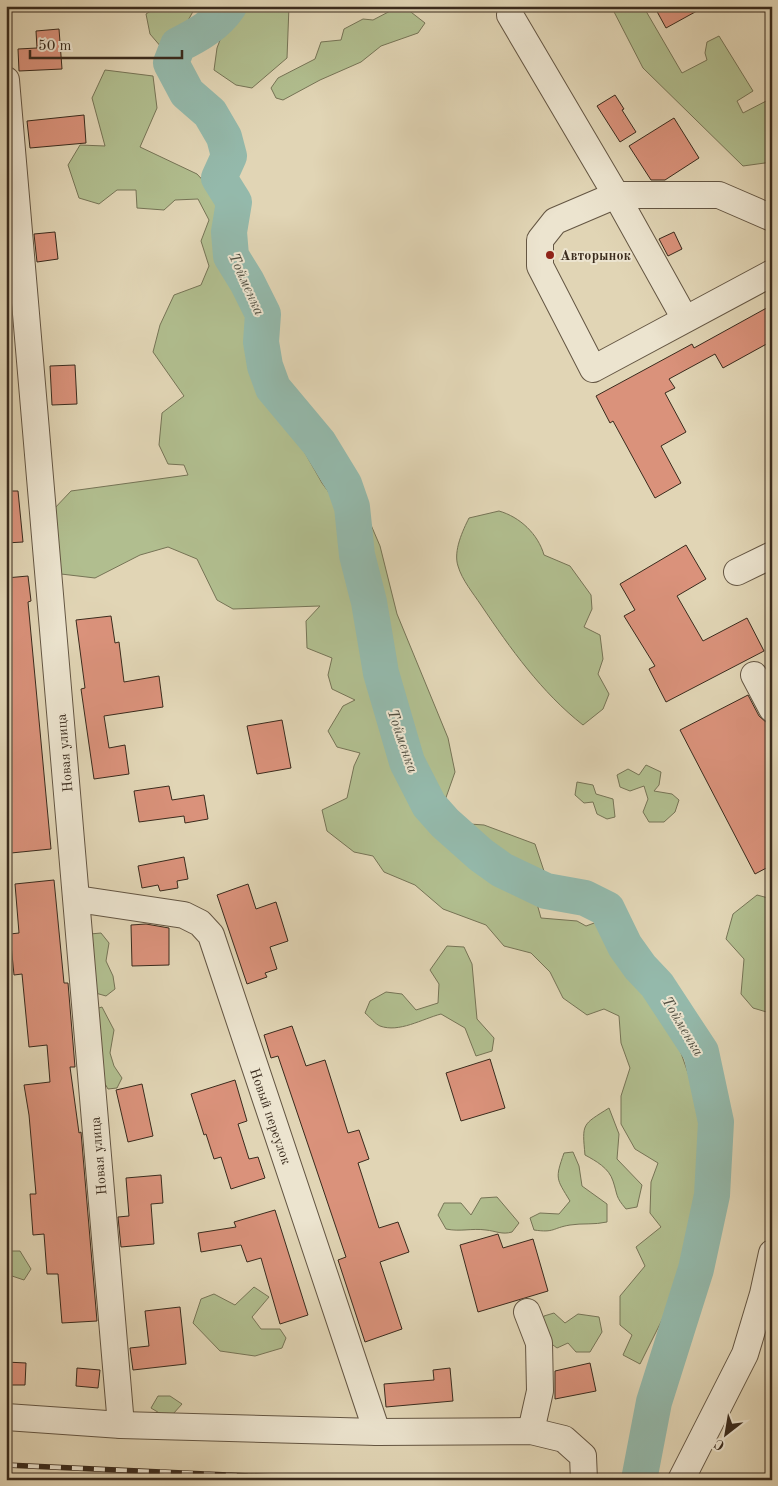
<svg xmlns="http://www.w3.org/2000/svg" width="778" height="1486" font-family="'Old Standard TT',serif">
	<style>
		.green { fill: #b1be8f; stroke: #767456 }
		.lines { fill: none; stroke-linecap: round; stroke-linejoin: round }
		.river { stroke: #94b9ab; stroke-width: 36 }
		.building { fill: #da927b; stroke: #3a2b1d }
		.minor-casing { stroke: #645643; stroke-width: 28 }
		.minor { stroke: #ece4cf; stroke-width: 26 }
		.rail-casing { stroke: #3a2b1d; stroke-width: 5.5 }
		.rail { stroke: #ece4cf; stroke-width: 4; stroke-dasharray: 11; stroke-linecap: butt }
		.poi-dot { fill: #8f2418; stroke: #ece4cf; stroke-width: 2 }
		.labels { text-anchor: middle; stroke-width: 4; stroke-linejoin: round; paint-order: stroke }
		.poi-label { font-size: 14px; font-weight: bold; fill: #3a2b1d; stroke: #ece4cf; text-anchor: start }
		.street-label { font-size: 14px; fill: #3a2b1d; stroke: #ece4cf }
		.water-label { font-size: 15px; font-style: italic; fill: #504e40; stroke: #ece4cf }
	</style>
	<rect width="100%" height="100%" fill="#e1d5b5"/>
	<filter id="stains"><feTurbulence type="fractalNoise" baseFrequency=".004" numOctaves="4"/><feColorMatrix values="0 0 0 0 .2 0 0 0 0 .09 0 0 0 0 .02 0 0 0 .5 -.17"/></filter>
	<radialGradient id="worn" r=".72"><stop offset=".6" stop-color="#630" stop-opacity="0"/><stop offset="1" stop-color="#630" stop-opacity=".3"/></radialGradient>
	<g class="green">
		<path d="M158,6h38l-16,29 -18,13 -12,-14 -4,-20z"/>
		<path d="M233,6h56l-2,52 -35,30 -16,-3 -22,-15 3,-22z"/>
		<path d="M611,6h32l39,67 25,-13 -2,-7 2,-11 12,-6 34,55 -16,10 6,12 29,-15v64l-29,4 -100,-98z"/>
		<path d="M394,9h13l18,14 -7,10 -37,13 -20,16 -41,18 -37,20 -7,-2 -5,-10 7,-10 37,-19 6,-17 20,-2 3,-11 19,-10 10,1z"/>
		<path d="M105,70l48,6 4,32 -17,39 57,27 26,28 6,30 10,29 -8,19 17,21 9,28 -4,32 69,122 22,30 24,5 12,28 17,68 51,124 7,34 -12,34 3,10 9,7 29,2 51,19 14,42 -13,14 5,18 36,3 9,5 11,-4 19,10 10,21 36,39 12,24 1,20 30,85 2,68 -19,79 -48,96 -17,-9 9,-20 -12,-10v-29l25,-30 -9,-19 25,-20 -11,-14 1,-31 7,-19 -23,-14 -14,-25v-28l9,-28 -9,-25 -2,-27 -15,-7 -17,6 -24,-17 -13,-26 -19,-19 -27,-7 -18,-21 -43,-16 -28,-24 -31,-13 -11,-16 -19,-4 -27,-21 -5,-21 25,-12 7,-32 6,-13 -23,-6 -9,-16 15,-25 12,-6 -23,-11 -4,-14 4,-17 -25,-10 -1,-27 14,-15 -87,3 -16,-9 -20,-41 -29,-12 -28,8 -45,23 -34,-4 -8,-64 18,-19 117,-16 -4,-10 -16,-1 -9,-19 3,-32 22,-17 -31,-44 7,-27 14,-30 27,-10 8,-19 -8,-25 8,-21 -11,-21 -23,1 -11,10 -27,-2 -1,-18h-19l-18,14 -20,-6 -11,-33 12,-20 25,1 -13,-48z"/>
		<path d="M499,511c21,6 39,23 45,44l26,11 21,29 1,14 -8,18 16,8 3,24 -5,15 11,20 -6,15 -20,16c-41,-32 -73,-77 -102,-120 -8,-12 -19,-25 -23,-39 -5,-15 5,-36 11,-48z"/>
		<path d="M646,765l15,7 -2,13 -5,6 18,3 7,6 -4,12 -11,10h-15l-6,-10 5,-13 -4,-13 -14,5 -10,-4 -3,-12 11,-6 11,6z"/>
		<path d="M577,782l16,3 3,9 17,5 2,18 -8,2 -10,-5 -4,-12 -9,1 -9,-8z"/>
		<path d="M757,895l15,4 -2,114 -17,-5 -12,-14 3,-35 -18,-20 7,-25z"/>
		<path d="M101,933l8,10 -3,18 7,15 2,13 -9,7 -14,-4 -2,-58z"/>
		<path d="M447,946l17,1 8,17 5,55 17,19 -2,13 -16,5 -11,-28 -24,-14c-19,5 -42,19 -61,12 -5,-2 -10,-9 -15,-13l5,-12 16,-9 16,2 14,16 22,-7 1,-19 -9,-14z"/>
		<path d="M102,1007l12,23 -4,23 4,13 8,12 -5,10 -9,1 -11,-19 -5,-60z"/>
		<path d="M609,1108l10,26 -2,25 25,26 -5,22 -11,2c-11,-13 -8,-13 -13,-28 -4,-13 -17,-20 -28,-26 -3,-32 -3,-30 24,-47z"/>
		<path d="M573,1152l6,14 3,20 25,18v18c-13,3 -25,1 -37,3 -18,3 -15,8 -36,5l-4,-12 10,-5 19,1 11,-13c-14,-23 -15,-22 -6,-48z"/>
		<path d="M497,1197l22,26 -7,9c-10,3 -16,-1 -26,-2 -14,-2 -26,2 -40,-1l-8,-14 6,-12h17l10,12 10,-17z"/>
		<path d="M6,1251h14l11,18 -7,11 -18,-6z"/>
		<path d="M254,1287l15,10 -17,20 9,12h19l6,9 -4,10 -27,8 -35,-5 -27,-28 8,-24 13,-5 21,11z"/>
		<path d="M554,1313l11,10 13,-9 21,3 3,15 -12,20h-14l-8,-9 -11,5c-14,-10 -18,-16 -13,-32z"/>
		<path d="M158,1396h12l12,8 -9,10h-12l-10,-6z"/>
	</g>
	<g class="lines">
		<path class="river" d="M229,6c-13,19 -31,29 -51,39l-7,18 16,30 23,20 14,24 5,19 -10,22 15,24 -5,30 2,24 16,26 16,32 -2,28 4,24 8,22 46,55 25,41 8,23 5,48 12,47 12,71 26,89 22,43 16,18 36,32 21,15 44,21 39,7 22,11 18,37 15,21 17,18 44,67 15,70 -4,73 -16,74 -42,133 -15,78"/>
	</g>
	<g class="building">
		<path d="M654,6h52l-40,22z"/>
		<path d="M59,29l3,40 -43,2 -1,-22 19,-1 -1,-17z"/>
		<path d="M615,95l9,14 -2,1 14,22 -16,10 -23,-36z"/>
		<path d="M84,115l2,28 -56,5 -3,-27z"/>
		<path d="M674,118l25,40 -34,22h-14l-22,-34z"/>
		<path d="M55,232l3,27 -21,3 -3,-28z"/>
		<path d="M674,232l8,17 -14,7 -9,-17z"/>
		<path d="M772,305v36l-49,27 -8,-14 -46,25 6,9 -10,5 21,39 -25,14 20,37 -26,15 -42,-77 -3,2 -14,-27 96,-52 2,4z"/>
		<path d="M75,365l2,39 -25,1 -2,-39z"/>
		<path d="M6,491h12l5,51 -17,1z"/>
		<path d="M686,545l20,34 -29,17 26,45 44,-23 17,33 -98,51 -17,-33 6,-3 -31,-50 11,-6 -15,-26z"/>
		<path d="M28,576l3,25 -3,1 23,247 -40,4 -5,-28v-247z"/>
		<path d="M111,616l4,27 4,-1 5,40 35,-6 4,31 -59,9 5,32 16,-3 4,29 -35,5 -13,-90 4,-1 -9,-68z"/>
		<path d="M748,695l11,21 8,7 5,8v134l-17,9 -75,-144z"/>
		<path d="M282,720l9,48 -34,6 -10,-48z"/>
		<path d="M169,786l3,14 32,-5 4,24 -23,4 -1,-7 -45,6 -5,-31z"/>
		<path d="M184,857l4,22 -11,2 1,7 -18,3 -2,-6 -16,3 -4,-22z"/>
		<path d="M54,880l10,103h4l7,84h-5l9,66 2,-1 16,189 -35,2 -4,-49h-11l-3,-40 -11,1 -3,-41h6l-7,-79 -5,-30 26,-3 -3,-37 -18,2 -7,-73 -8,1 -4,-41 9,-1 -4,-49z"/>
		<path d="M248,884l8,25 20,-7 12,39 -18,6 7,22 -12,4 2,4 -20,7 -30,-89z"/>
		<path d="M146,924l23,4v37l-37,1 -1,-41z"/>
		<path d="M292,1026l14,40 19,-6 23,73 11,-3 10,29 -11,4 21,65 19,-6 11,30 -29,10 22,67 -37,13 -27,-82 8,-3 -68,-201 -7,2 -7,-23z"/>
		<path d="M490,1059l15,49 -44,13 -15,-48z"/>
		<path d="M235,1080l12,41 -9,3 11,35 9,-2 7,21 -34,11 -10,-32 -7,2 -8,-25 -2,1 -13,-41z"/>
		<path d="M142,1084l11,52 -25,6 -12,-52z"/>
		<path d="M161,1175l2,28 -12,1 3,40 -33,3 -3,-30 11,-1 -3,-38z"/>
		<path d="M275,1210l33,105 -28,9 -19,-66 -14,4 -6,-17 -40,7 -3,-19 38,-6 -2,-5z"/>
		<path d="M498,1234l5,14 30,-9 15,52 -70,21 -18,-67z"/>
		<path d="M180,1307l6,57 -53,6 -3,-22 19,-2 -4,-35z"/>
		<path d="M6,1362l20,1 -1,22h-19z"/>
		<path d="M590,1363l6,28 -41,8v-28z"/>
		<path d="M77,1368l23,2 -2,18 -22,-2z"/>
		<path d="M450,1368l3,33 -67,6 -2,-23 50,-4 -1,-10z"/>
	</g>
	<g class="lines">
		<defs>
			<g id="minor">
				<path d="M510,15l106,180 69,124"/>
				<path d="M6,80l115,1345"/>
				<path d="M772,218l-53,-23h-103l-61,26 -15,19v26l53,103 179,-96"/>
				<path d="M737,572l35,-17"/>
				<path d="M754,675l18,34"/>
				<path d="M77,899l107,16 16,8 11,12 166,497"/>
				<path d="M527,1312l12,31 1,48 -9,40"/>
				<path d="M6,1417l115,8 256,7 154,-1 33,8 19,17 1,24"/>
				<path d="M681,1480l64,-126 18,-60 9,-41"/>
			</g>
		</defs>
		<use href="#minor" class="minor-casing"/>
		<use href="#minor" class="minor"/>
		<defs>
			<path id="rail" d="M6,1465l336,15"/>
		</defs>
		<use href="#rail" class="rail-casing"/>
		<use href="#rail" class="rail"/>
	</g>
	<circle class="poi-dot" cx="550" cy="255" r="5"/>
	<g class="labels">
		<g class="poi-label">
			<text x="560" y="260">Авторынок</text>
		</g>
		<g class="street-label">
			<text transform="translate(64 753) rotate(-95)" y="5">Новая улица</text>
			<text transform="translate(271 1116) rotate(71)" y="5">Новый переулок</text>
			<text transform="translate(98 1156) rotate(-95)" y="5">Новая улица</text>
		</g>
		<g class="water-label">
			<text transform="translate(247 284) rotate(66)" y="5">Тойменка</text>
			<text transform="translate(403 741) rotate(71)" y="5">Тойменка</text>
			<text transform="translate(683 1026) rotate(59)" y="5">Тойменка</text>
		</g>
	</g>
	<rect width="778" height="1486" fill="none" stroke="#e1d5b5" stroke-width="25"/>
	<rect x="8" y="8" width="763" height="1471" fill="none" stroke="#3a2b1d" stroke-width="2.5"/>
	<rect x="12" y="12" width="753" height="1461" fill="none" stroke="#3a2b1d"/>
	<g transform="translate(726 1434) rotate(211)" stroke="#ece4cf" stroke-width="4" paint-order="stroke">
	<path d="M0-4L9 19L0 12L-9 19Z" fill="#3a2b1d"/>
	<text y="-8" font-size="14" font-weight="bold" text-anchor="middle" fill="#3a2b1d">С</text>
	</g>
	<path d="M30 50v8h152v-8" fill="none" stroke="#3a2b1d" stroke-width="2.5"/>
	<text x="38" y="50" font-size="15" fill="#3a2b1d" stroke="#ece4cf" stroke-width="4" paint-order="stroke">50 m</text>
	<rect width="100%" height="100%" filter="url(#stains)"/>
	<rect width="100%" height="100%" fill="url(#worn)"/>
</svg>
